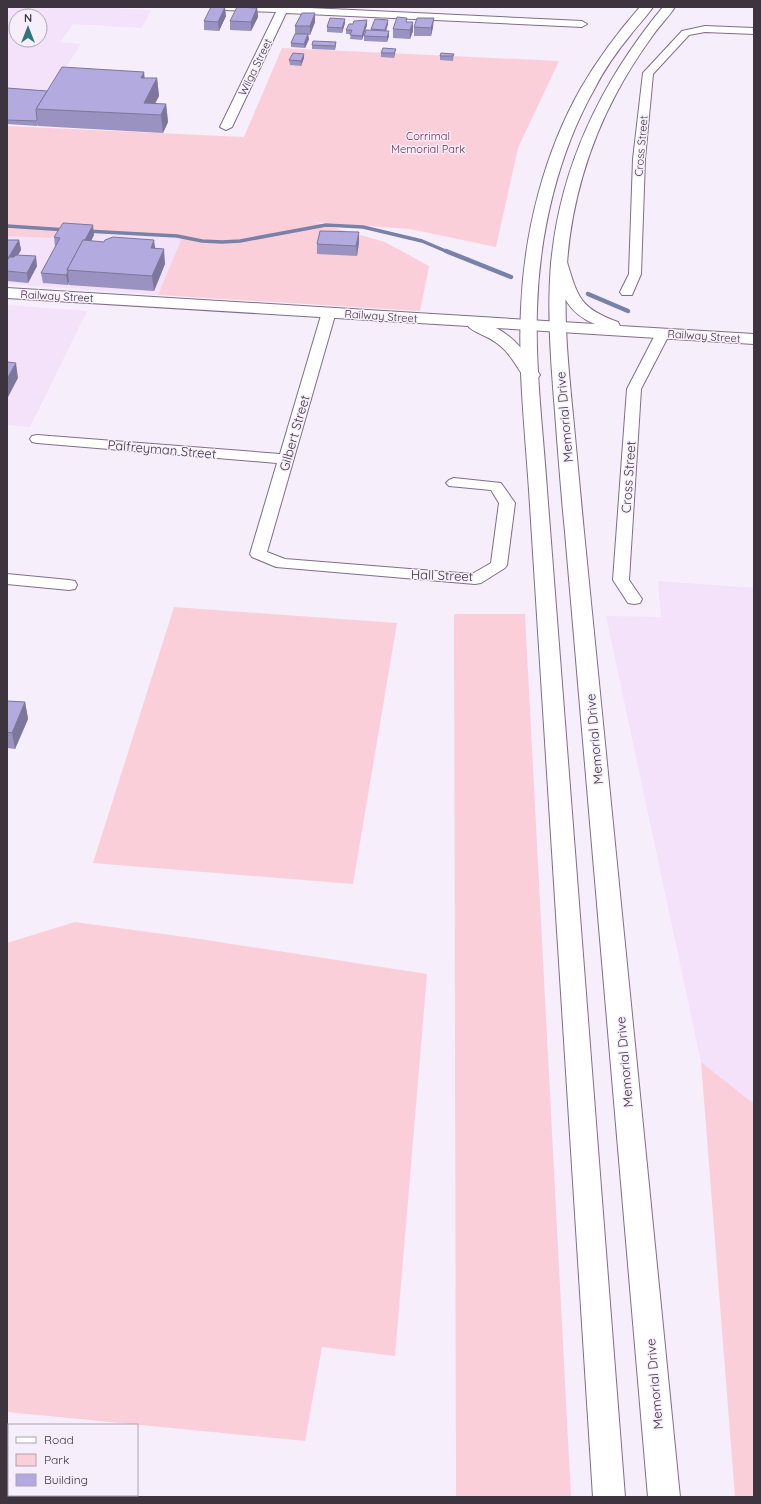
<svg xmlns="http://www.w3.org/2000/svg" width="761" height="1504" font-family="Quicksand,sans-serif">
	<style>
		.built { fill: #f3e2fa; fill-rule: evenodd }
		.green { fill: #fbcfd9 }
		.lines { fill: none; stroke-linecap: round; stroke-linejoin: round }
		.stream-far1 { stroke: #7881a8; stroke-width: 3.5 }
		.stream { stroke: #7881a8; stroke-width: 4.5 }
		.minor-casing { stroke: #816d8a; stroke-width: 2 }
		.secondary-casing { stroke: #816d8a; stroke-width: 2 }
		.primary-casing { stroke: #816d8a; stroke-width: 2 }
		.minor { fill: #fff; fill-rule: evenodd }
		.secondary { fill: #fff; fill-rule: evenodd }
		.primary { fill: #fff; fill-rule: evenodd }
		.wall { fill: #9a92c0 }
		.shaded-wall { fill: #7d779c }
		.building { fill: #b3aadf; stroke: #7d779c }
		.labels { text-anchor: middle; stroke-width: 3; stroke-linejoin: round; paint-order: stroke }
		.far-street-label { font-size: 11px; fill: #3d3440; stroke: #f7eefb }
		.far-park-label { font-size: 11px; fill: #722942; stroke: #f7eefb }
		.street-label { font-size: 13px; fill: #3d3440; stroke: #f7eefb }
	</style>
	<rect width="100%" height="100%" fill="#f7eefb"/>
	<g class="built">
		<path d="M7,7h86l58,3 -9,18 -69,-4 -13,18 21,2 -25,38 -2,13 -47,-3zM16,16h24v24h-24z"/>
		<path d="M63,230l120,5 -25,60 -151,-11v-48l43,2z"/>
		<path d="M7,305l80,6 -57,116 -23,-2z"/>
		<path d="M658,581l96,7v516l-53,-42 -95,-446 55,1z"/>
	</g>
	<g class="green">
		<path d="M282,48l277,13 -41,87 -22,99 -86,-18 -96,-7 71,20 44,24 -9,45 -262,-16 25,-60 -120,-5 -13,8 -43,-2v-110l237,11z"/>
		<path d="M174,607l223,16 -44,261 -260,-21z"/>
		<path d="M454,614h71l46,883h-115z"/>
		<path d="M75,922l125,17 227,35 -32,382 -73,-9 -17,94 -298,-29v-469z"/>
		<path d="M701,1062l53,42v393h-19z"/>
	</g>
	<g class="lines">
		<g class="stream-far1">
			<path d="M7,226l60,4"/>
			<path d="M86,231l91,5 25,5 20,1 18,-1 86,-16 37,2 59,14 26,11"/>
		</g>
		<g class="stream">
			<path d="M446,251l65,26"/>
			<path d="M588,294l40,17"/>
		</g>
		<defs>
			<g id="minor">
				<path d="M219,7h70l293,14 5,3 -5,3 -296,-14 -54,114 -6,3 -6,-3 56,-115 -52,-2z"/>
				<path d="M705,26l49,2v6l-49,-2 -16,3 -36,39 -8,85 -4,115 -9,21h-10l-2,-3 9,-18 4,-115 10,-86 39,-42z"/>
				<path d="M329,308l5,1 2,3 -69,240 18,7 187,15 19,-11 8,-60 -8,-13 -42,-4 -3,-3 3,-3 5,-2 47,5 14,20 -8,62 -2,3 -24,15 -6,1 -199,-17 -24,-10 -2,-3 27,-91 -240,-20 -5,-1 -2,-3 2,-3 5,-1 243,19 42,-142 2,-3z"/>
				<path d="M663,329l5,1 2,3 -29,56 -12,191 13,19 -2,4 -6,1 -6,-1 -15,-23 14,-191 29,-56 2,-3z"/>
				<path d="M7,574l62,6 6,1 2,4 -2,4 -6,1 -62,-6z"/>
			</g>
			<path id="secondary" d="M559,257l5,2 3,3c11,36 13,46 51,60l2,4 134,8v10l-258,-16c20,10 32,28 44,47l-3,4 -6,1 -6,-1c-9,-14 -16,-28 -30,-37 -7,-6 -23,-10 -27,-16l-461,-28v-10l588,36c-30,-12 -35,-34 -44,-62l3,-3z"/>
			<g id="primary">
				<path d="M640,7h13c-6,9 -14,17 -21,26 -14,17 -27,35 -37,55 -37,65 -56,146 -58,221 -2,60 6,121 10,181l78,1007h-32l-64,-1007c-4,-60 -11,-122 -8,-182 3,-75 23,-155 60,-220 17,-29 37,-56 59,-81z"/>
				<path d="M663,7h12c-7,11 -17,20 -24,31 -13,18 -25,37 -35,56 -28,52 -45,112 -49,170 -4,51 1,101 6,151 4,39 7,78 11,117l96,965h-32l-83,-965c-4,-40 -7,-80 -10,-120 -4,-49 -8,-99 -4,-148 9,-98 50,-182 112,-257z"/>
			</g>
		</defs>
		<use href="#minor" class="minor-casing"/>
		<use href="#secondary" class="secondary-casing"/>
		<use href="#primary" class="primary-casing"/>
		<use href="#minor" class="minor"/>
		<use href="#secondary" class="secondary"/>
		<use href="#primary" class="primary"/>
	</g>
	<g class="wall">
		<path d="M257,8l1,9 -7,14 -21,-1v-9z"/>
		<path d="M315,13v9l-5,13h-2l1,4 -4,9 -14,-1v-4l4,-9v-8z"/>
		<path d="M226,16l-7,15 -15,-1v-9z"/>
		<path d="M367,20v5l-5,15 -12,-1 1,-5h-5v-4l7,-6z"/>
		<path d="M407,22l6,9 -3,8 -17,-1v-9z"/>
		<path d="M345,23l-3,10 -15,-1v-5z"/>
		<path d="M388,24l-2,7 3,5 -2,6 -23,-1v-5l7,-6v-1z"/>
		<path d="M414,27h19l-2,9h-17z"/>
		<path d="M336,42v5l-1,3 -23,-1v-4z"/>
		<path d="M381,53h14l-1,5 -13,-1z"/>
		<path d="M454,54l-1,7 -13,-1v-4z"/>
		<path d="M304,58l-3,8 -11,-1 -1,-5z"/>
		<path d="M145,78h12l2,18 -4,8h11l2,18 -5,11 -125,-7v-1l-1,1 -30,-2v-36l40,3z"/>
		<path d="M359,232v10l-2,14 -40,-2v-10z"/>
		<path d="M94,235l-3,6 64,8 10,15 -11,27 -85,-6v-3l-1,3 -25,-2 -2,-10 14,-26 -1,-10z"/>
		<path d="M7,240h12l2,10 -3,5 19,11 -9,17 -21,-2z"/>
		<path d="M7,701l18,1 3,17 -13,30 -8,-1z"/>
	</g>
	<g class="shaded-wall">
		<path d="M225,7l1,9 -7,15 -1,-9z"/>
		<path d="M257,8l1,9 -7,14v-9z"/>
		<path d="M315,13v9l-5,13v-9z"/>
		<path d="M434,18l-1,9 -2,9v-8z"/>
		<path d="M345,19v4l-3,10v-5z"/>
		<path d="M367,20v5l-5,15v-4z"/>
		<path d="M388,20v4l-3,10v-4z"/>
		<path d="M413,22v9l-3,8v-9z"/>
		<path d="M389,31v5l-2,6v-5z"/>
		<path d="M308,34l1,5 -4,9 -1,-4z"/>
		<path d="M396,49l-1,4 -1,5v-5z"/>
		<path d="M304,54v4l-3,8v-5z"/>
		<path d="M144,72l2,18 -5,-12z"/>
		<path d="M157,78l2,18 -10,18 -5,-11z"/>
		<path d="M166,104l2,18 -5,11 -2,-18z"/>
		<path d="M93,225l1,10 -19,36 -6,-1z"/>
		<path d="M359,232v10l-2,14 -1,-10z"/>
		<path d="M19,240l2,10 -13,21h-1v-11z"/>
		<path d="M154,240l2,14 -5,-6z"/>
		<path d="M164,249l1,15 -11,27 -2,-15z"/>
		<path d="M36,256l1,10 -9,17 -1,-10z"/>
		<path d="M68,272l1,10 -1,3 -2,-10z"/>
		<path d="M16,363l2,15 -11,21v-20z"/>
		<path d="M25,702l3,17 -13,30 -3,-16z"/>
	</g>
	<g class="building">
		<path d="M211,7h14l-7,15 -14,-1z"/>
		<path d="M237,7l20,1 -6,14 -21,-1z"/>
		<path d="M302,13h13l-5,13h-15z"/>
		<path d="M397,17l10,1 -1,4h7l-3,8 -17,-1z"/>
		<path d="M330,18l15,1 -3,9 -15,-1z"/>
		<path d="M417,18h17l-3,10 -17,-1z"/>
		<path d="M375,19l13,1 -3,10 -14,-1z"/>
		<path d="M367,20l-5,16 -12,-1 2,-5h-6l3,-6h4l1,-3z"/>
		<path d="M366,30l23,1 -2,6 -23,-1z"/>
		<path d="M295,34h13l-4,10 -13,-1z"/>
		<path d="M313,41l23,1 -1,4 -23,-1z"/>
		<path d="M383,48l13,1 -2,4h-13z"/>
		<path d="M293,53l11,1 -3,7 -12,-1z"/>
		<path d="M441,53l13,1 -1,2h-13z"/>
		<path d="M62,67l82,5 -3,6h16l-13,25 22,1 -5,11 -125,-6z"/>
		<path d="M7,88l40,3 -11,18 1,11 -1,1 -29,-1z"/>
		<path d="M63,223l30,2 -8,15h-2l-16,30 1,2 -2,3 -25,-2 19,-35 -6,-1z"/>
		<path d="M320,231l39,1 -3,14 -39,-2z"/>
		<path d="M113,237l41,3 -3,8 13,1 -12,27 -85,-6 16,-30 21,2 1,-2z"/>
		<path d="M7,240h12l-12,20z"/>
		<path d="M16,255l20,1 -9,17 -20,-2v-10l2,-4h5z"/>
		<path d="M7,362l9,1 -9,16z"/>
		<path d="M7,701l18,1 -13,31 -5,-1z"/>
	</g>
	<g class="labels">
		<g class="far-street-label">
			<text transform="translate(255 67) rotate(-64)" y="4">Wilga Street</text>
			<text transform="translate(641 146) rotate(-85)" y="4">Cross Street</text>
			<text transform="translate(57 296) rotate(3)" y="4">Railway Street</text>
			<text transform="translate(381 316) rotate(4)" y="4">Railway Street</text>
			<text transform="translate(704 336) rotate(4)" y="4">Railway Street</text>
		</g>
		<g class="far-park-label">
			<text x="428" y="140">Corrimal<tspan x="428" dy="13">Memorial Park</tspan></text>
		</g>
		<g class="street-label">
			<text transform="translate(564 417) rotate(-95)" y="5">Memorial Drive</text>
			<text transform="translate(294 433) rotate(-74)" y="5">Gilbert Street</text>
			<text transform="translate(162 449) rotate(5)" y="5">Palfreyman Street</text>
			<text transform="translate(628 477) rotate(-86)" y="5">Cross Street</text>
			<text transform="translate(442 575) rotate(2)" y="5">Hall Street</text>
			<text transform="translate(594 739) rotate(-95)" y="5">Memorial Drive</text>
			<text transform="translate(624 1062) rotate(-95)" y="5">Memorial Drive</text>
			<text transform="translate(654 1384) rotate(-95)" y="5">Memorial Drive</text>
		</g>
	</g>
	<rect width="761" height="1504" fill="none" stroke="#3d3440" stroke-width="16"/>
	<rect x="8" y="1424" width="130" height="72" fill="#f7eefb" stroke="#ada4b0"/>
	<rect x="16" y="1437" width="20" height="6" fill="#ffffff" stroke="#ada4b0"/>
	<text x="44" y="1444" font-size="12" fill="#3d3440">Road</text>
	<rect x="16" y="1454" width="20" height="12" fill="#fbcfd9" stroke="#ada4b0"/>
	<text x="44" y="1464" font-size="12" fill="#3d3440">Park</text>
	<rect x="16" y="1474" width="20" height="12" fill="#b3aadf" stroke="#ada4b0"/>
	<text x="44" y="1484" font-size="12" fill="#3d3440">Building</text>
	<g transform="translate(28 28)"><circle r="19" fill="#f7eefb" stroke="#ada4b0"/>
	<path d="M0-3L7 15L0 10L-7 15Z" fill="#2d777b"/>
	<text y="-6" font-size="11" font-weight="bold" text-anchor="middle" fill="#3d3440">N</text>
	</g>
</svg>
